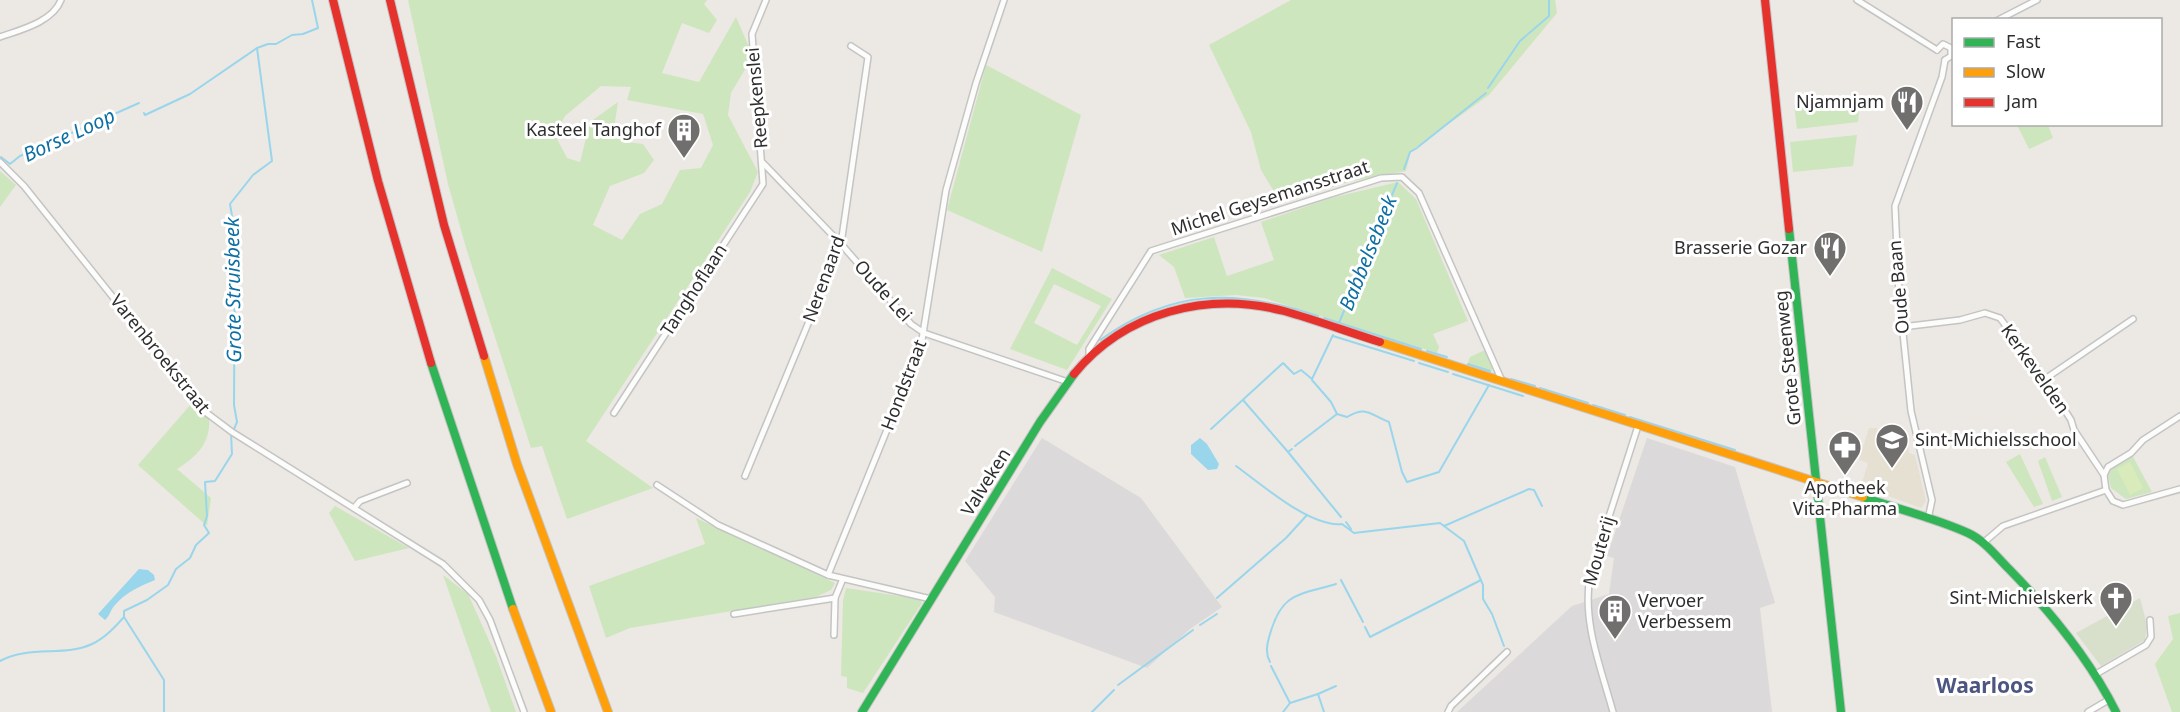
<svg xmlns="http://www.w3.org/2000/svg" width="2180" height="712" font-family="'Noto Sans',sans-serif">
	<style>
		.industrial { fill: #dcd9db }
		.education { fill: #e6e0d3 }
		.green { fill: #cee6be; fill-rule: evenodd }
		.cemetery { fill: #d8e0cc }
		.pitch { fill: #d9eabb }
		.water { fill: #99d6ec }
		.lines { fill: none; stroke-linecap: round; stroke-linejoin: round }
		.stream { stroke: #99d6ec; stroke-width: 2 }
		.street-casing { stroke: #c5c4c5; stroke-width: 8 }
		.fast-casing { stroke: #c5c4c5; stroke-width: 10 }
		.slow-casing { stroke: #c5c4c5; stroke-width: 10 }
		.jam-casing { stroke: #c5c4c5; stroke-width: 10 }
		.street { stroke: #fcfcfb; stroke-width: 5 }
		.fast { stroke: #30b455; stroke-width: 8 }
		.slow { stroke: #ff9f0a; stroke-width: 8 }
		.jam { stroke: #e5322d; stroke-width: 8 }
		.labels { text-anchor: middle; stroke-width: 6; stroke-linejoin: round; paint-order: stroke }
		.street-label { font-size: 18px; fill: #2e2e2e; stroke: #fff }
		.poi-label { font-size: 18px; fill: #2e2e2e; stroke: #fff; text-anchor: end }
		.water-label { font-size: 20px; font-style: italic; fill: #0d6fa3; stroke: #fff }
		.quarter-label { font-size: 21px; font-weight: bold; fill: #4d5680; stroke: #fff }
	</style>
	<rect width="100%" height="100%" fill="#ece8e4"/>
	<g class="industrial">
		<path d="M1042,438l99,60 81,109 -32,22 -43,39 -153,-56 1,-15 -30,-36z"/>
		<path d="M1647,438l88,29 40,136 -15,5 12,104h-315l115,-106 37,-12 5,-36 -7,-2z"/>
	</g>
	<path class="education" d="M1869,428h8l1,12 29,-3 2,16 6,2 11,46 -5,7 -60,-22 7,-23 -9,-3z"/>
	<g class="green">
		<path d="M408,0h299l-3,4 13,16 -8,13 -27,-10 -20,50 37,9 37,-65 17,39 -22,37 -3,22 30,57 -8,20 -164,249 67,47 -86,31 -25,-73 -11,2 -64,-197 -19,-67zM601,86l30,1 -4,13 76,14 10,31 -12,23 -21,2 -18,34 -22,10 -18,26 -29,-15 17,-39 34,-13 10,-13 -11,-16 -16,-2 -13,-14 4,-26 -28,20 -10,40 -13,-4 -12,-23 10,-19z"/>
		<path d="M1291,0h264l2,13 -68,82 -78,56 -5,20 -54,10 -71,22 -20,-33 -10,-38 -42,-87z"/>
		<path d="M986,65l95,50 -39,137 -95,-42z"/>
		<path d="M1849,99l2,12h8l-1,11 -61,7 -3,-24z"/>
		<path d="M2017,125h31l5,13 -24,11z"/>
		<path d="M1857,135l-4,31 -60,6 -3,-30z"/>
		<path d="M0,171l16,14 -16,22z"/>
		<path d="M1398,182l18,17 52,122 -35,13 6,13 -2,6 -173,-55 -28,-3 -51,3 -11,-31 -15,-12 55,-18 13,39 47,-16 -13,-38 70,-24z"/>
		<path d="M1052,268l60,31 -45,71 -57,-21zM1054,284l47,22 -24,39 -43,-22z"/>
		<path d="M1485,350l8,17 -3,7 -23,-8 3,-9z"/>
		<path d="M192,403l17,16c2,24 -13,38 -32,50l34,29 -4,28 -69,-61z"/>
		<path d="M2020,454l23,50 -9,3 -28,-45z"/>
		<path d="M2132,455l20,37 -26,7 -15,-11 -3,-12 3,-7z"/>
		<path d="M2045,457l17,40 -10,4 -14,-40z"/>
		<path d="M335,506l74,42 -54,13 -26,-48z"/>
		<path d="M696,518l139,65 -4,7 -15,7 -186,31 -24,10 -17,-52 116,-42z"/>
		<path d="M443,575l25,19 28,62 20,56h-25z"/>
		<path d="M846,588l74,11 2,4 -59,90 -16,-5v-11l-6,-1 2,-75z"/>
		<path d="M2180,613v99h-8l-17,-48 18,-25 -5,-23z"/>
	</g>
	<path class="cemetery" d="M2140,598l7,27 -2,15 -44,26 -25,-33z"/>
	<path class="pitch" d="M2130,462l13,26 -13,7 -13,-26z"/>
	<g class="water">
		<path d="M1200,438l7,6 12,20 -2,5 -9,1 -17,-16v-9z"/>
		<path d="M139,569l9,1 6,5 1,5c-14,6 -29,12 -39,24 -6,5 -5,11 -11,16l-7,-6z"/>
	</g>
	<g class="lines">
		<g class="stream">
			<path d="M1488,88l32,-47 29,-25v-16"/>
			<path d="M144,113l1,2 45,-21 67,-46"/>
			<path d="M1418,147l68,-54"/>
			<path d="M1,157l9,7 10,-8 119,-53"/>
			<path d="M1404,169l6,-17 7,-4"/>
			<path d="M1324,318l97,31"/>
			<path d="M1339,323l58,-140"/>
			<path d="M1333,336l81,25"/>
			<path d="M1100,340c72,-52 137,-51 218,-24"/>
			<path d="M1427,351l20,6"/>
			<path d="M1419,363l29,9"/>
			<path d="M1468,364l22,7"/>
			<path d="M1453,374l70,22"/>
			<path d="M1511,379l24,7"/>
			<path d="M1540,388l48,15"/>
			<path d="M1243,400l45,52 4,-3"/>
			<path d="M1593,405l32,10"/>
			<path d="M1337,414l10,3c20,-12 23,-2 42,5l13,50 5,10 32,-10 50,-87"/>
			<path d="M1630,417l105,33"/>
			<path d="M234,429l3,-7 -3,-17 1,-171 -5,-30 23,-29 19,-14 -15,-113 11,-4h8l16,-9 11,-1 15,-6 -6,-28"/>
			<path d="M1211,429l72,-66 11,11 7,-4 11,9 21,-44"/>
			<path d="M1295,446l42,-32 -6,-12 -19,-22"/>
			<path d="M1288,452l53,65"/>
			<path d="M1236,466c25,18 75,62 106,58l12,9 86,-10 24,18 19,44v14l9,15 12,32"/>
			<path d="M1346,522l5,7"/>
			<path d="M1444,526l85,-37 5,1 8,16"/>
			<path d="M1341,580l22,42"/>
			<path d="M1217,598l69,-60 21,-23"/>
			<path d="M1200,625l17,-11"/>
			<path d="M1365,627l5,10 111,-57"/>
			<path d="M0,661c29,-16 65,-4 92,-17 13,-6 23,-17 32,-27"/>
			<path d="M1270,662c-5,-9 -3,-18 0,-28 12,-42 29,-39 66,-50"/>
			<path d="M1271,666l19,37"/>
			<path d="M1118,685l75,-55"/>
			<path d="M164,712v-32l-40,-63v-6l23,-11 21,-15 8,-16 14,-11 6,-13 13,-12 -5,-8 3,-9 -2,-34 10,-1 17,-27 -1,-21"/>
			<path d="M1092,712l22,-22"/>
			<path d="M1283,712l7,-9 28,-9"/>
			<path d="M1324,712l-6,-18 18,-8"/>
		</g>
		<defs>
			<g id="street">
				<path d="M1857,0l80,50"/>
				<path d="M1998,20l39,-20"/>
				<path d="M0,37c20,-7 53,-15 61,-37"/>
				<path d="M1937,50l6,-6 8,4"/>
				<path d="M1945,60l6,-4v-8"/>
				<path d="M0,162l24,24 180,225 28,21 211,132 36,36 11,20 34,92"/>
				<path d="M763,163l78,81 70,80 13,9 144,49"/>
				<path d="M1902,327l58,-7 25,-7 15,5 45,61 26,41 3,10 30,45"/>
				<path d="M1089,356v-7l62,-98 230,-73 21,-1 17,16 83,188"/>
				<path d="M2045,379l88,-60"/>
				<path d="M614,413l149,-229 -11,-150 14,-34"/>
				<path d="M745,476l96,-232 27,-187 -17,-11"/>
				<path d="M657,485l61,40 110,50 103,24"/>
				<path d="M2106,490l-2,-15 4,-8 23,-14 12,-13 37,-24"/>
				<path d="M354,508l6,-7 47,-18"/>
				<path d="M1928,519l4,-19 -21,-89 -12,-117 -4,-88 47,-129 3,-17"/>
				<path d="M1983,543l20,-17 103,-36 7,11 10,4 57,-16"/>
				<path d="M828,575l93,-229 25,-156 30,-107 28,-83"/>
				<path d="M734,614l101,-16 7,-17"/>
				<path d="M834,635l1,-37"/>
				<path d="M2096,674l50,-29 5,-8 -1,-17"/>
				<path d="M1448,712l3,-6 56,-54"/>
				<path d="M1613,712c-12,-44 -31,-90 -23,-136l48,-150"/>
				<path d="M2088,712l22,-13"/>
			</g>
			<g id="fast">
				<path d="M1789,229l52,483"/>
				<path d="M431,363l82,246"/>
				<path d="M1863,497c34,12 72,21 105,36 16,7 29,24 41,36 42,43 80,89 107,143"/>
				<path d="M862,712l178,-290 34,-48"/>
			</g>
			<g id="slow">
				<path d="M1380,342l483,155"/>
				<path d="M484,356l33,108 91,248"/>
				<path d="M513,609l38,103"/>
			</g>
			<g id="jam">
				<path d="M333,0l45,181 53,182"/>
				<path d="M390,0l54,225 40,131"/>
				<path d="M1765,0l24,229"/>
				<path d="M1074,374c51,-62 133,-83 210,-63 32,9 64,21 96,31"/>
			</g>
		</defs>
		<use href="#street" class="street-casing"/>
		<use href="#fast" class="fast-casing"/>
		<use href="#slow" class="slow-casing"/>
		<use href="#jam" class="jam-casing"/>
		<use href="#street" class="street"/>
		<use href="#fast" class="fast"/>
		<use href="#slow" class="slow"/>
		<use href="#jam" class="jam"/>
	</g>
	<defs>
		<symbol id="restaurant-pin" viewBox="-11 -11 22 30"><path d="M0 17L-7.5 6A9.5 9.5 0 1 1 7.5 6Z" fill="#706f6e" stroke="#fff"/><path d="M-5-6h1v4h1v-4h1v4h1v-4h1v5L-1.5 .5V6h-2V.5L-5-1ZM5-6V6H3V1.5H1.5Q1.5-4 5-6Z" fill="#fff"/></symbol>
		<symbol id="building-pin" viewBox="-11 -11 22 30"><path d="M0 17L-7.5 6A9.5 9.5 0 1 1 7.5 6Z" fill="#706f6e" stroke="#fff"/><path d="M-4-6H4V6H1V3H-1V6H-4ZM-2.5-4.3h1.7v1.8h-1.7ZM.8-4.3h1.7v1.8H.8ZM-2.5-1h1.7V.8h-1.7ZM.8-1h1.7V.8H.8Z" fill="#fff"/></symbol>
		<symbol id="school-pin" viewBox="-11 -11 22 30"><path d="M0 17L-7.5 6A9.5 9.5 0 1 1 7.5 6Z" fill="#706f6e" stroke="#fff"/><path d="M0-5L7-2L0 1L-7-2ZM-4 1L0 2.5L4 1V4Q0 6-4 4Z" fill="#fff"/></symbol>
		<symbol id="pharmacy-pin" viewBox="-11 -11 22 30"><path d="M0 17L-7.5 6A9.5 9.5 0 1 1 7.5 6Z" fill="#706f6e" stroke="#fff"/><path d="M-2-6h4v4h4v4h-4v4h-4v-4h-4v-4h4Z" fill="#fff"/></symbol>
		<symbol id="church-pin" viewBox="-11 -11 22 30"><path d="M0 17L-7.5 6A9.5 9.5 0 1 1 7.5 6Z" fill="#706f6e" stroke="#fff"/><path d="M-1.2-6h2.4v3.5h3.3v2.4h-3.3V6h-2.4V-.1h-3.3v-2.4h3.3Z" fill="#fff"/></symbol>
	</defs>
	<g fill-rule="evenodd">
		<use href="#restaurant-pin" x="1888" y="83" width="38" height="52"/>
		<use href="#building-pin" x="665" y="111" width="38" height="52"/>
		<use href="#restaurant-pin" x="1811" y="229" width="38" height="52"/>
		<use href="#school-pin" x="1873" y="421" width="38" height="52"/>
		<use href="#pharmacy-pin" x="1826" y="428" width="38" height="52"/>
		<use href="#church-pin" x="2097" y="579" width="38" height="52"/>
		<use href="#building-pin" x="1596" y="592" width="38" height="52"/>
	</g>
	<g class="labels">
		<g class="street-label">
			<text transform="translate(757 98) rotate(-95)" y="6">Reepkenslei</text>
			<text transform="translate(1270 198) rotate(-18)" y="6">Michel Geysemansstraat</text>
			<text transform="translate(824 279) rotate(-70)" y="6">Nerenaard</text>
			<text transform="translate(1899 287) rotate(-95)" y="6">Oude Baan</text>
			<text transform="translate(694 290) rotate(-57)" y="6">Tanghoflaan</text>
			<text transform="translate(883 291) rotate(48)" y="6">Oude Lei</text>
			<text transform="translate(160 354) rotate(51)" y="6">Varenbroekstraat</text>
			<text transform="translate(1788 358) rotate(-96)" y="6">Grote Steenweg</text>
			<text transform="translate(2035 369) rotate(55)" y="6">Kerkevelden</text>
			<text transform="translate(904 385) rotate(-69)" y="6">Hondstraat</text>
			<text transform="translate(986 482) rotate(-58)" y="6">Valveken</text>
			<text transform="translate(1599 551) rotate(-74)" y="6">Mouterij</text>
		</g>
		<g class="poi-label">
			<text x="1884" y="108">Njamnjam</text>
			<text x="661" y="136">Kasteel Tanghof</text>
			<text x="1807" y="254">Brasserie Gozar</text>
			<text x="1915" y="446" text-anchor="start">Sint-Michielsschool</text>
			<text x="1845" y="494" text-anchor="middle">Apotheek<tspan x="1845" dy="21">Vita-Pharma</tspan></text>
			<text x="2093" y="604">Sint-Michielskerk</text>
			<text x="1638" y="607" text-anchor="start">Vervoer<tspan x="1638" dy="21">Verbessem</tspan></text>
		</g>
		<g class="water-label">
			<text transform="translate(69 135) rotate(-25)" y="7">Borse Loop</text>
			<text transform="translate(1368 253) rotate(-68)" y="7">Babbelsebeek</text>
			<text transform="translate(233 290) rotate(-91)" y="7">Grote Struisbeek</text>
		</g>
		<g class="quarter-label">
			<text x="1985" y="693">Waarloos</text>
		</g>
	</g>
	<rect x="1952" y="18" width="210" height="108" fill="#ffffff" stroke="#ababab" stroke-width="1.5"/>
	<rect x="1964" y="38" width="30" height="9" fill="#30b455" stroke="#ababab" stroke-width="1.5"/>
	<text x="2006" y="48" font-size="18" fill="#2e2e2e">Fast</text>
	<rect x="1964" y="68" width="30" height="9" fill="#ff9f0a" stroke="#ababab" stroke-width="1.5"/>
	<text x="2006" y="78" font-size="18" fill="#2e2e2e">Slow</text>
	<rect x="1964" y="98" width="30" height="9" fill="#e5322d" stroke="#ababab" stroke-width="1.5"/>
	<text x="2006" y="108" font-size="18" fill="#2e2e2e">Jam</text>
</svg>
